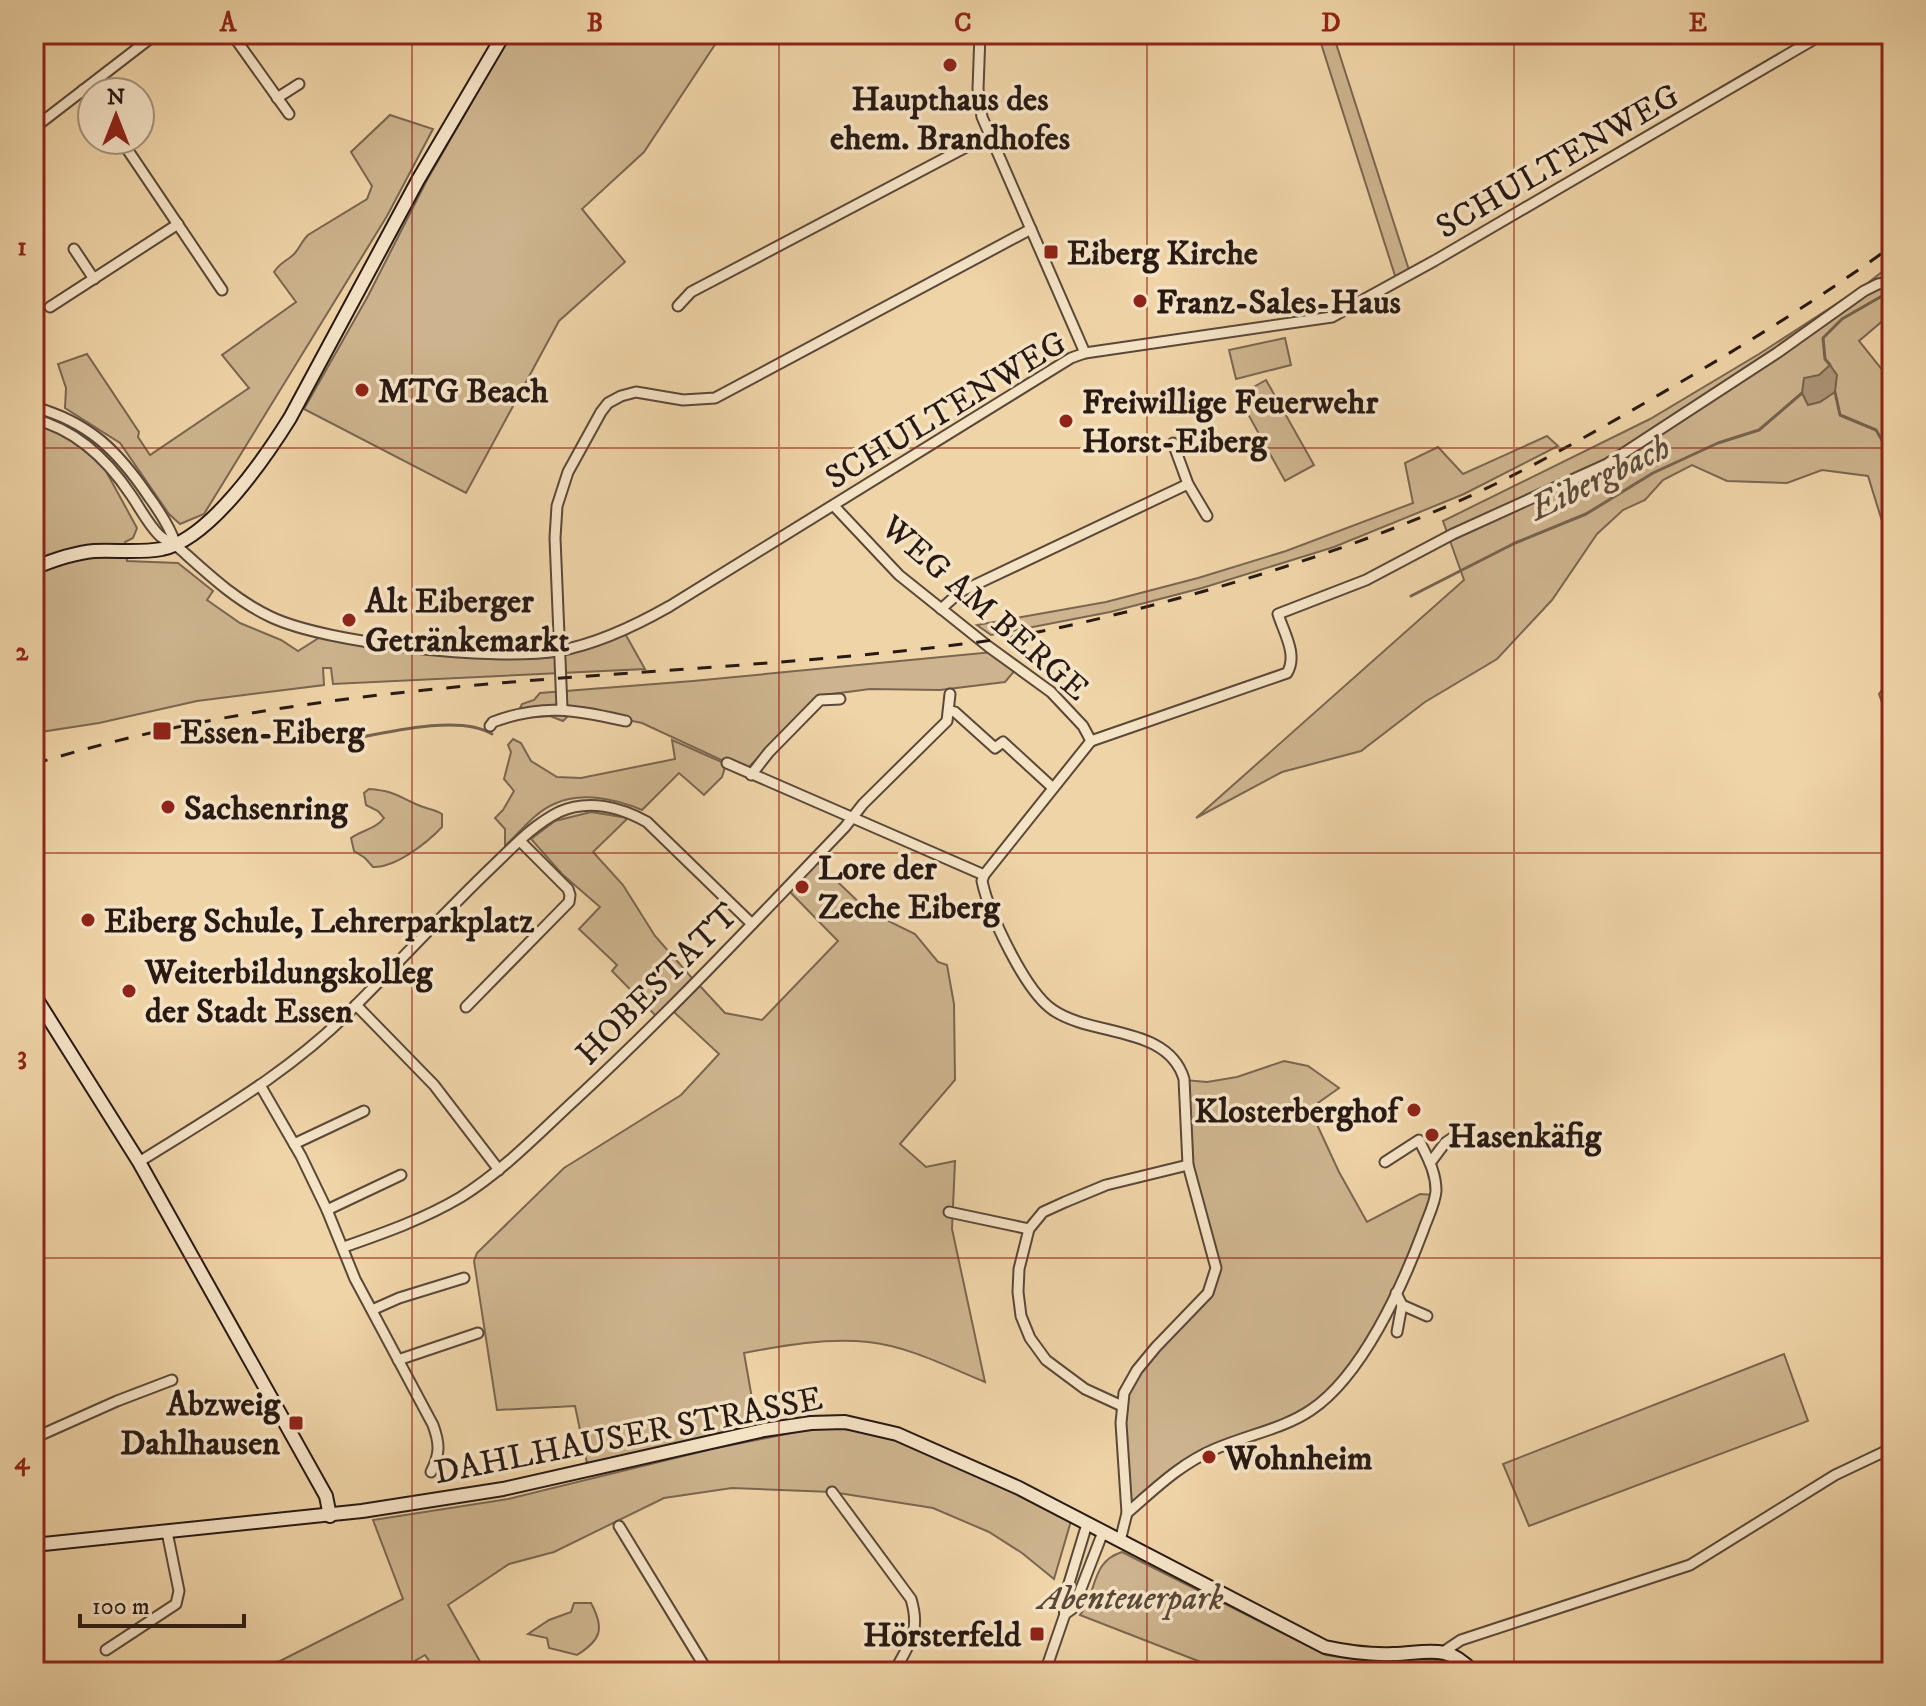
<svg xmlns="http://www.w3.org/2000/svg" width="1926" height="1706" font-family="'IM FELL DW Pica',serif">
	<style>
		.green { fill: #cdb48e; stroke: #7a6650; stroke-width: 2 }
		.water { fill: #ab9475; stroke: #76634e; stroke-width: 2 }
		.lines { fill: none; stroke-linecap: round; stroke-linejoin: round }
		.stream { stroke: #76634e; stroke-width: 3 }
		.street-casing { stroke: #594838; stroke-width: 13 }
		.secondary-casing { stroke: #271913; stroke-width: 16 }
		.street { stroke: #f5e3c6; stroke-width: 9 }
		.secondary { stroke: #f5e3c6; stroke-width: 12 }
		.rail { stroke: #271913; stroke-width: 3; stroke-dasharray: 14 14; stroke-linecap: butt }
		.grid { fill: none; stroke: #8f2418; stroke-width: 2; stroke-opacity: 0.55 }
		.poi-dot { fill: #8f2418; stroke: #f5e3c6; stroke-width: 3 }
		.labels { text-anchor: middle; stroke-width: 7; stroke-linejoin: round; paint-order: stroke }
		.poi-label { font-size: 34px; font-weight: bold; fill: #271913; stroke: #f5e3c6; text-anchor: start }
		.street-label { font-size: 34px; fill: #271913; stroke: #f5e3c6 }
		.park-label { font-size: 34px; font-style: italic; fill: #594838; stroke: #f5e3c6 }
		.water-label { font-size: 36px; font-style: italic; fill: #5c4a3a; stroke: #f5e3c6 }
		.neatline { fill: none; stroke: #8f2418; stroke-width: 3 }
		.grid-label { font-size: 26px; text-anchor: middle; font-weight: bold; fill: #8f2418 }
	</style>
	<rect width="100%" height="100%" fill="#efd4a7"/>
	<filter id="stains"><feTurbulence type="fractalNoise" baseFrequency=".0025" numOctaves="4"/><feColorMatrix values="0 0 0 0 .2 0 0 0 0 .09 0 0 0 0 .02 0 0 0 .5 -.17"/></filter>
	<radialGradient id="worn" r=".72"><stop offset=".6" stop-color="#630" stop-opacity="0"/><stop offset="1" stop-color="#630" stop-opacity=".3"/></radialGradient>
	<g class="green">
		<path d="M511,34h211l-78,118 -62,57 43,53 -66,59 -93,172 -162,-84 64,-113 59,-116z"/>
		<path d="M1318,34h15l76,236 -12,12z"/>
		<path d="M390,115l43,14 -46,87 -183,298 -24,10 -11,-10 -49,-71 -55,-35 1,-20 -8,-24 29,-10 52,78 -1,5 12,18 99,-67 -27,-33 74,-53 -22,-30c7,-11 14,-11 21,-19 5,-6 7,-12 13,-18l59,-36 5,-13 -21,-34z"/>
		<path d="M1892,264v49l-33,28 33,41v200l-6,-48 -18,-58 -46,-6 -35,13 -60,-2 -35,-16 -29,15 -18,20 -22,10 -26,24 -45,66 -55,59 -72,43 -64,49 -79,21 -86,46 268,-238 -21,-59 207,-102 109,-65 105,-68z"/>
		<path d="M1285,338l6,27 -55,14 -7,-29z"/>
		<path d="M1266,380l48,85 -29,16 -47,-85z"/>
		<path d="M34,419l61,32 42,77 -4,10 -8,4 2,19 51,2 35,28 -6,9 33,23 41,17 17,11 27,-17 76,11 145,7 77,-22 22,39 -312,15 -2,-16h-8l1,17 -127,16 -98,22 -65,10z"/>
		<path d="M1547,436l11,10 -94,48 -130,53 -132,41 -92,24 -119,23 -14,-10 129,-23 92,-24 88,-27 127,-48 -8,-40 33,-16 25,27z"/>
		<path d="M993,652l24,16 -12,14 -65,8 -70,-1 -53,7 -72,75 -103,-48 -67,-14 -12,12 -13,-5 -27,2 -4,-8 3,-6 12,-4 6,-7 153,-12z"/>
		<path d="M1892,677v54l-13,-37z"/>
		<path d="M513,739l8,4 10,18 26,16 24,1 94,-19 -3,-19 54,24 -4,13 -18,18 -25,-22 -37,37c-26,-11 -61,-19 -88,-6 -19,8 -34,28 -49,42v-17l-10,-11 8,-8 11,-19 -10,-12 7,-27 -3,-7z"/>
		<path d="M369,789c26,2 28,7 49,16 8,4 16,4 24,9v13c-15,16 -47,41 -69,40l-8,-9 -11,-7 -3,-13c11,-8 25,-9 33,-20l-6,-7 -12,-6 -2,-12z"/>
		<path d="M591,812l37,6 -35,34 30,33 32,51 37,42 -35,39 -45,-46 5,-6 -38,-36 21,-22 -38,-33 -31,-35 24,-18z"/>
		<path d="M818,863l50,48 47,23 23,28 9,3 7,39 1,76 -55,64 26,23 29,-6 -3,68 33,153c-37,-15 -77,-36 -117,-40 -42,-4 -83,3 -124,11l13,74 -170,36 -12,-57 -78,4 -23,-149 3,-8 87,-85 117,-73 38,-41 -45,-42 26,-26 25,27 37,7 76,-79 -49,-50z"/>
		<path d="M1284,1061l24,5 31,22 -21,15 -5,13 26,56 28,50 53,-28 14,1 -23,62 -33,70 -31,46 -36,35 -93,38 -89,65c-2,-31 -12,-90 -3,-118 10,-29 67,-85 89,-111l-26,-118 -4,-84 22,2 30,-5z"/>
		<path d="M1784,1354l24,67 -279,105 -26,-62z"/>
		<path d="M821,1427c89,4 172,54 250,94l-17,58 -32,-26 -33,-21 -56,-24 -101,-16 -100,-4 -68,10 -110,54 -45,12 -61,41 38,67h-49l-12,-17 -29,17h-31l-7,-10 -16,10h-97l35,-11 123,-62 -30,-79 135,-21 204,-50z"/>
		<path d="M1122,1552l204,103 50,7 37,-3 31,1 21,12h-244l-10,-6 -131,-51c18,-23 10,-53 42,-63z"/>
		<path d="M574,1603h17c14,26 10,37 -14,52l-28,-7 -2,-10 -19,-4 21,-14 22,-8z"/>
	</g>
	<path class="water" d="M1830,365l7,10 -2,17 -15,10 -12,3 -6,-12 2,-15 15,-3z"/>
	<g class="lines">
		<g class="stream">
			<path d="M1830,365l-5,-6 -2,-21 19,-19 47,-27 2,-6"/>
			<path d="M1835,392l5,23 36,15 16,27"/>
			<path d="M1411,596l104,-53 71,-29 67,-41 65,-30 41,-13 43,-37"/>
			<path d="M316,735l4,5 12,3c41,-7 125,-31 160,-9"/>
		</g>
		<defs>
			<g id="street">
				<path d="M232,34l57,80"/>
				<path d="M980,34l-2,55 4,28 103,236"/>
				<path d="M83,90l9,12"/>
				<path d="M277,98l22,-14"/>
				<path d="M34,128l122,-94"/>
				<path d="M121,140l101,150"/>
				<path d="M74,249l20,30"/>
				<path d="M678,306l13,-14 298,-157"/>
				<path d="M50,307l128,-83"/>
				<path d="M34,407c55,15 84,44 115,90 11,15 21,30 27,48"/>
				<path d="M34,419c43,11 73,40 97,76 9,13 17,29 28,40 6,6 14,8 20,13 29,26 56,52 92,69 57,27 223,44 287,34 39,-7 77,-25 112,-45l401,-248 14,-5 247,-36 102,-56 389,-227"/>
				<path d="M1173,443l15,41 19,32"/>
				<path d="M834,506l65,69 90,72 62,45 32,34 8,15"/>
				<path d="M941,609l19,-17 228,-108"/>
				<path d="M562,708l-7,-170 2,-32 11,-34 33,-60 7,-9 13,-7 15,-4 47,8 32,-2 316,-169"/>
				<path d="M950,711l5,1 40,36 8,-6 50,46"/>
				<path d="M490,726l3,-4c51,-19 81,-12 133,-1"/>
				<path d="M1091,741l-107,134 -2,6c7,33 43,110 71,129 39,27 115,15 131,69l4,86 28,103 -8,25 -52,54 -19,23 -13,23 -3,30 6,90 -7,28"/>
				<path d="M1091,741l196,-68c11,-18 -3,-40 -9,-59l88,-34 87,-46 154,-70 170,-111 87,-62 14,-7 14,-2"/>
				<path d="M727,763l257,112"/>
				<path d="M751,775l18,-23 51,-52 20,-1"/>
				<path d="M356,1005l78,80 65,85"/>
				<path d="M466,1007l103,-105 1,-7 -2,-6 -48,-48"/>
				<path d="M260,1085l41,71 26,54 28,69 78,146c7,19 7,29 -2,47"/>
				<path d="M294,1144l70,-33"/>
				<path d="M139,1162c75,-47 155,-92 217,-157 46,-46 90,-94 137,-139 21,-20 40,-41 66,-54 29,-13 61,-5 88,10l105,102"/>
				<path d="M1430,1163l15,-20 10,-7"/>
				<path d="M327,1210l74,-35"/>
				<path d="M949,1212l80,17"/>
				<path d="M344,1247c40,-14 80,-28 117,-50 43,-27 78,-64 115,-98 94,-87 181,-180 269,-272l18,-23 84,-83 3,-27"/>
				<path d="M1396,1293l6,12 -5,27"/>
				<path d="M1402,1305l25,11"/>
				<path d="M372,1310l27,-12 65,-20"/>
				<path d="M398,1360l80,-27"/>
				<path d="M1122,1406l-37,-17 -39,-29 -16,-22 -9,-22 -3,-24 1,-23 10,-40 14,-17 22,-10 41,-17 82,-20"/>
				<path d="M34,1438l83,-37 55,-21"/>
				<path d="M832,1492l79,107c10,33 -2,45 -17,73"/>
				<path d="M1127,1513c29,-25 53,-49 88,-64 32,-14 68,-20 96,-39 51,-34 91,-123 112,-179 4,-12 12,-27 13,-40 0,-20 -9,-34 -17,-51l-34,22"/>
				<path d="M619,1526l89,146"/>
				<path d="M1065,1614l-2,-11 24,-79"/>
				<path d="M106,1650l70,-46 3,-13 -12,-59"/>
				<path d="M1443,1652l18,-12 229,-75 145,-90 57,-27"/>
				<path d="M1045,1672l20,-58 7,-5 5,-10 26,-67"/>
			</g>
			<g id="secondary">
				<path d="M34,568c19,-8 39,-15 60,-17 23,-1 46,2 68,-2 48,-10 103,-91 128,-131l128,-238 86,-146"/>
				<path d="M34,995l105,167 187,334 4,20"/>
				<path d="M34,1545l328,-34 141,-22 261,-59 47,-7 34,-1 52,12 122,54 306,159c23,5 45,8 68,7 34,-1 55,-11 80,18"/>
			</g>
		</defs>
		<use href="#street" class="street-casing"/>
		<use href="#secondary" class="secondary-casing"/>
		<use href="#street" class="street"/>
		<use href="#secondary" class="secondary"/>
		<path class="rail" d="M34,764c306,-95 630,-81 945,-122 65,-9 129,-25 193,-42 85,-23 170,-50 252,-84 76,-31 148,-71 219,-112 85,-49 169,-100 249,-158"/>
	</g>
	<path class="grid" d="M412,34v1638M779,34v1638M1147,34v1638M1514,34v1638M34,448h1858M34,853h1858M34,1258h1858"/>
	<g class="poi-dot">
		<circle cx="950" cy="65" r="8"/>
		<rect x="1043" y="244" width="16" height="16" rx="4"/>
		<circle cx="1140" cy="301" r="8"/>
		<circle cx="362" cy="390" r="8"/>
		<circle cx="1066" cy="421" r="8"/>
		<circle cx="349" cy="620" r="8"/>
		<rect x="152" y="721" width="20" height="20" rx="4"/>
		<circle cx="168" cy="807" r="8"/>
		<circle cx="802" cy="887" r="8"/>
		<circle cx="88" cy="920" r="8"/>
		<circle cx="129" cy="991" r="8"/>
		<circle cx="1414" cy="1110" r="8"/>
		<circle cx="1432" cy="1135" r="8"/>
		<rect x="288" y="1415" width="16" height="16" rx="4"/>
		<circle cx="1209" cy="1457" r="8"/>
		<rect x="1029" y="1626" width="16" height="16" rx="4"/>
	</g>
	<g class="labels">
		<g class="poi-label">
			<text x="950" y="110" text-anchor="middle">Haupthaus des<tspan x="950" dy="39">ehem. Brandhofes</tspan></text>
			<text x="1067" y="264">Eiberg Kirche</text>
			<text x="1156" y="313">Franz-Sales-Haus</text>
			<text x="378" y="402">MTG Beach</text>
			<text x="1082" y="413">Freiwillige Feuerwehr<tspan x="1082" dy="39">Horst-Eiberg</tspan></text>
			<text x="365" y="612">Alt Eiberger<tspan x="365" dy="39">Getränkemarkt</tspan></text>
			<text x="180" y="743">Essen-Eiberg</text>
			<text x="184" y="819">Sachsenring</text>
			<text x="818" y="879">Lore der<tspan x="818" dy="39">Zeche Eiberg</tspan></text>
			<text x="104" y="932">Eiberg Schule, Lehrerparkplatz</text>
			<text x="145" y="983">Weiterbildungskolleg<tspan x="145" dy="39">der Stadt Essen</tspan></text>
			<text x="1398" y="1122" text-anchor="end">Klosterberghof</text>
			<text x="1448" y="1147">Hasenkäfig</text>
			<text x="280" y="1415" text-anchor="end">Abzweig<tspan x="280" dy="39">Dahlhausen</tspan></text>
			<text x="1225" y="1469">Wohnheim</text>
			<text x="1021" y="1646" text-anchor="end">Hörsterfeld</text>
		</g>
		<g class="street-label">
			<text transform="translate(1557 160) rotate(-30)" y="12">SCHULTENWEG</text>
			<text transform="translate(945 409) rotate(-31)" y="12">SCHULTENWEG</text>
			<text transform="translate(986 607) rotate(41)" y="12">WEG AM BERGE</text>
			<text transform="translate(656 983) rotate(-45)" y="12">HOBESTATT</text>
			<text transform="translate(628 1434) rotate(-11)" y="12">DAHLHAUSER STRASSE</text>
		</g>
		<g class="park-label">
			<text x="1131" y="1609">Abenteuerpark</text>
		</g>
		<g class="water-label">
			<text transform="translate(1599 476) rotate(-26)" y="13">Eibergbach</text>
		</g>
	</g>
	<rect width="1926" height="1706" fill="none" stroke="#efd4a7" stroke-width="88"/>
	<g transform="translate(116 116)"><circle r="38" fill="#f5e3c6" stroke="#a3927e" stroke-width="2"/>
	<path d="M0-6L14 30L0 20L-14 30Z" fill="#8f2418"/>
	<text y="-12" font-size="22" font-weight="bold" text-anchor="middle" fill="#271913">N</text>
	</g>
	<path d="M80 1614v12h164v-12" fill="none" stroke="#271913" stroke-width="4"/>
	<text x="92" y="1614" font-size="24" fill="#271913" stroke="#f5e3c6" stroke-width="6" paint-order="stroke">100 m</text>
	<rect x="44" y="44" width="1838" height="1618" class="neatline"/>
	<g class="grid-label">
		<text x="228" y="31">A</text>
		<text x="595" y="31">B</text>
		<text x="963" y="31">C</text>
		<text x="1331" y="31">D</text>
		<text x="1698" y="31">E</text>
		<text x="22" y="255">1</text>
		<text x="22" y="660">2</text>
		<text x="22" y="1064">3</text>
		<text x="22" y="1469">4</text>
	</g>
	<rect width="100%" height="100%" filter="url(#stains)"/>
	<rect width="100%" height="100%" fill="url(#worn)"/>
</svg>
